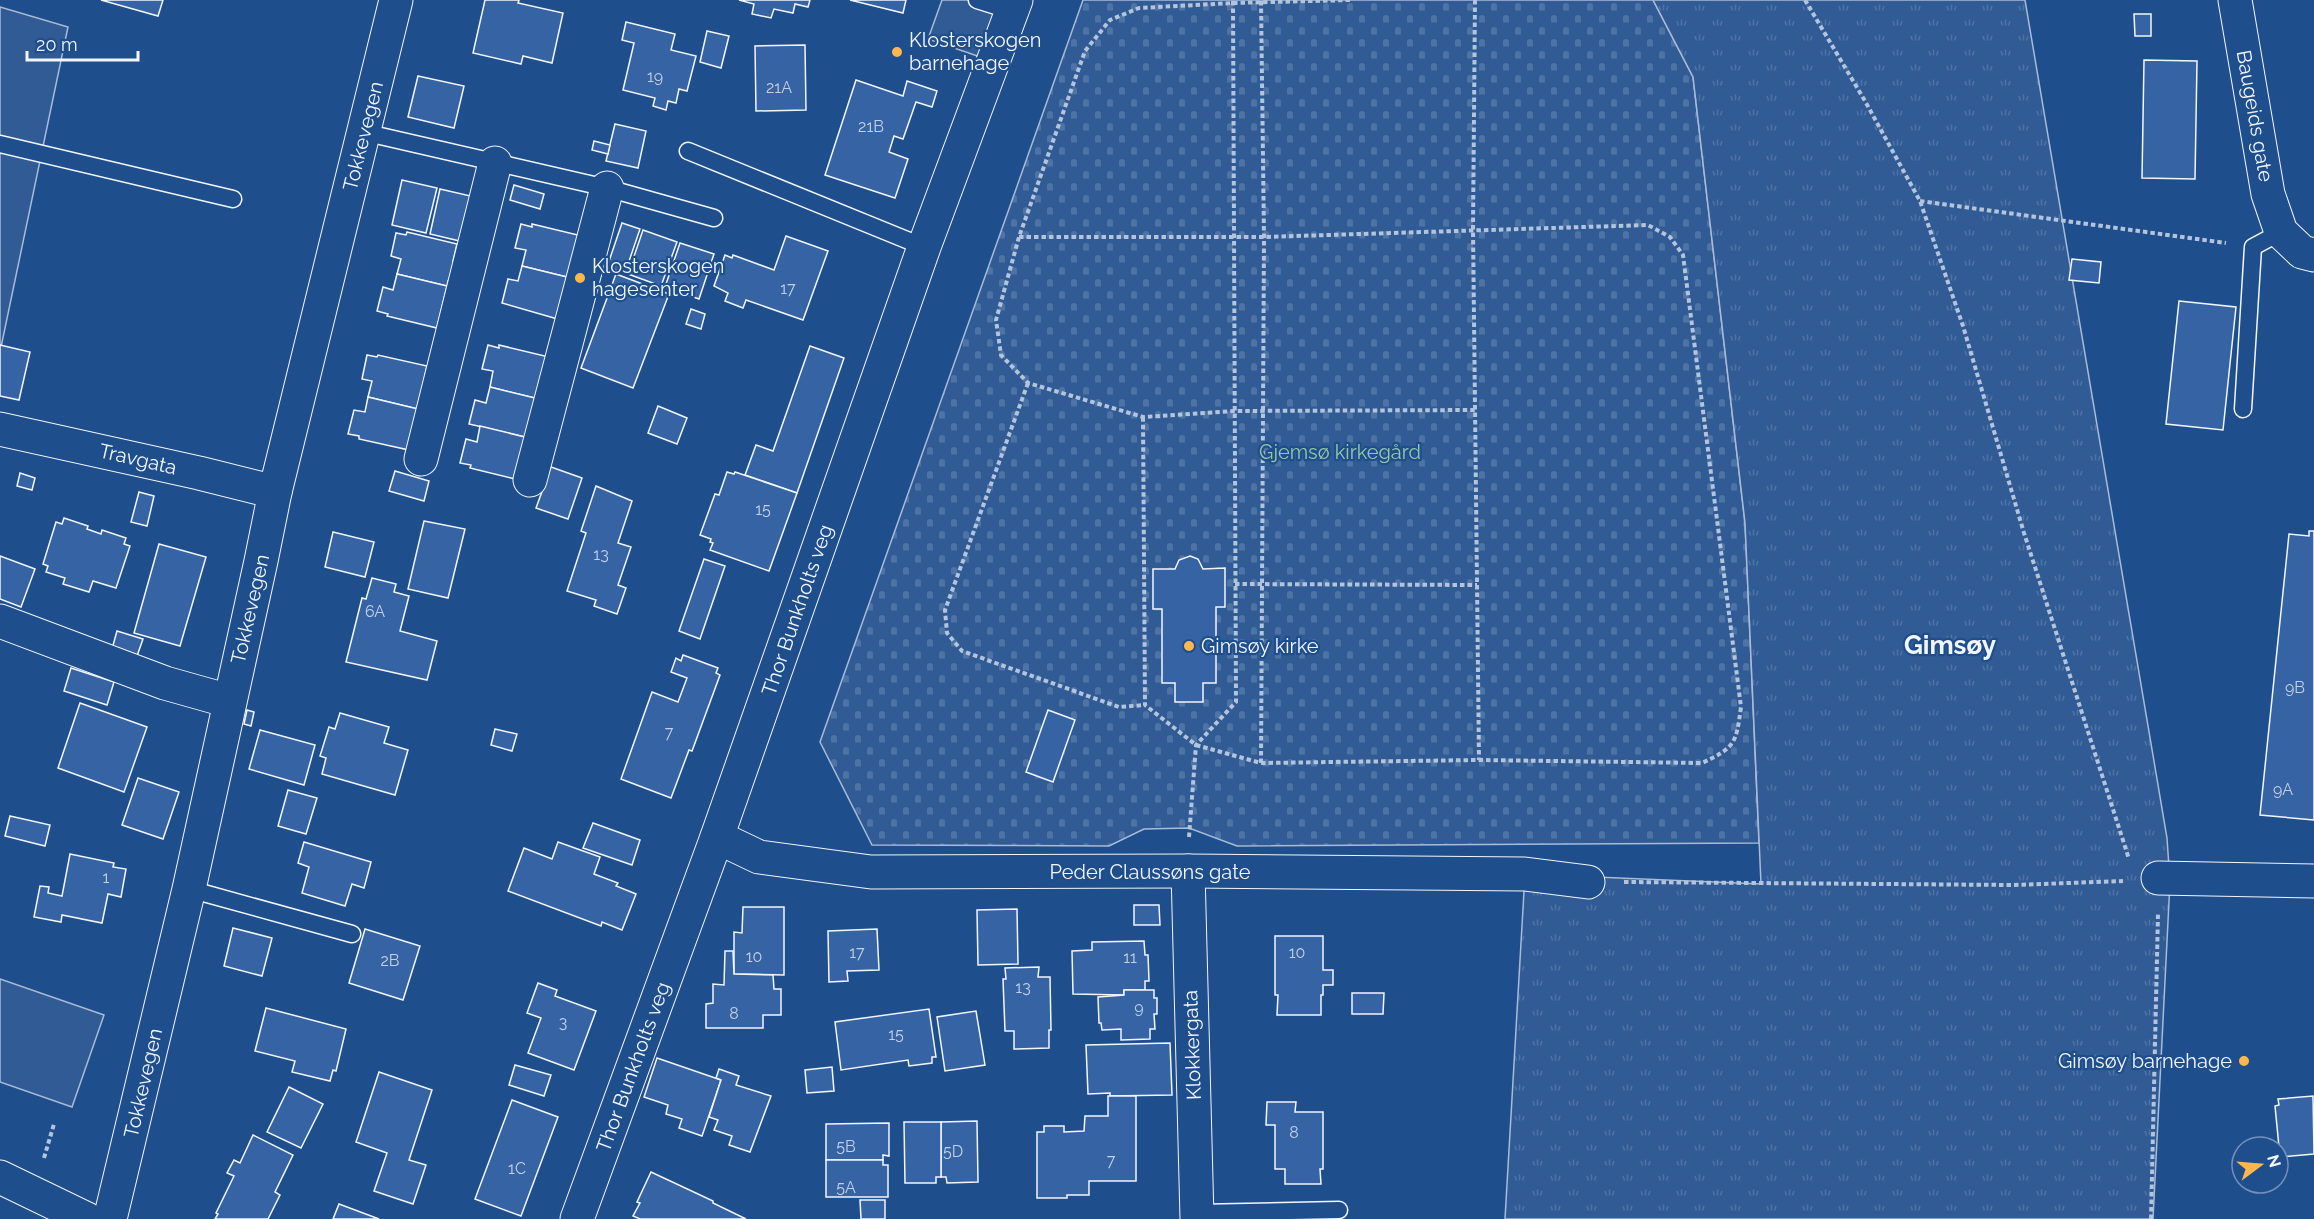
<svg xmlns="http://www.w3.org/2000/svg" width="2314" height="1219" font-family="Raleway,sans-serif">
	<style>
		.cemetery { fill: url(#cemetery-stones); stroke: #a8bbd7; stroke-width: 1.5 }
		.park { fill: url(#park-tufts); stroke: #a8bbd7; stroke-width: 1.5 }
		.pitch { fill: #305b95; stroke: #a8bbd7; stroke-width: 1.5 }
		.building { fill: #3563a3; stroke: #f2f6ff; stroke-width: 1.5 }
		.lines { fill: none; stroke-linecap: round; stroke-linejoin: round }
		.service-casing { stroke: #f2f6ff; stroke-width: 19 }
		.minor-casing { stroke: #f2f6ff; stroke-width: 35 }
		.path { stroke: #b3c4dc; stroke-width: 4; stroke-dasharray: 4.5 3; stroke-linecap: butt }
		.service { stroke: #1f4e8c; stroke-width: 16 }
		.minor { stroke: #1f4e8c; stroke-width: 33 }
		.poi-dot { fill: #ffb74d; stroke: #1f4e8c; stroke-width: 2 }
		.labels { text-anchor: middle; stroke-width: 4.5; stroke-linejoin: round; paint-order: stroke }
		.number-label { font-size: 16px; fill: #c3d1e8 }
		.poi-label { font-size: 20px; fill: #f2f6ff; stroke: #1f4e8c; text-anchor: start }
		.street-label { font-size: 20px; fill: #f2f6ff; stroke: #1f4e8c }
		.park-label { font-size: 20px; fill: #97c8a6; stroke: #1f4e8c }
		.district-label { font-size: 26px; font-weight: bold; fill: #f2f6ff; stroke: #1f4e8c }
	</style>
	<defs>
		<pattern id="cemetery-stones" width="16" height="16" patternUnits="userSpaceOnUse" patternTransform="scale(1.5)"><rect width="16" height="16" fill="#305b95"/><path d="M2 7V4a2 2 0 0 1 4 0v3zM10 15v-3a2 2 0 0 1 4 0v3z" fill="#4e73a5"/></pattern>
		<pattern id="park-tufts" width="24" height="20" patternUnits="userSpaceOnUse" patternTransform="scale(1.5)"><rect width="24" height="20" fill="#305b95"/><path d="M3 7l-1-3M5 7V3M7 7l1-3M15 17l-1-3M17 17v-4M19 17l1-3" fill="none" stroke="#4e73a5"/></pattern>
	</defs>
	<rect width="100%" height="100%" fill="#1f4e8c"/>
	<path class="cemetery" d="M1083,0h570l40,77 52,446 14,320 -522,3 -48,-18 -45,1 -35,17 -237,-1 -52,-103z"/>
	<path class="park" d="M1653,0h372l142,838 3,44 -17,337h-648l20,-345 236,10 -16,-361 -52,-446z"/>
	<g class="pitch">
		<path d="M942,0h67l-20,60 -61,-21z"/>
		<path d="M0,7l68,20 -68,325z"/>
		<path d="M0,979l104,36 -32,92 -72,-25z"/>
	</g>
	<g class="building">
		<path d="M101,0h62l-5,16z"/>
		<path d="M485,0h34l-1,3 45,10 -11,50 -29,-7 -2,8 -48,-11z"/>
		<path d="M739,0h71l-2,7 -13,-3 -2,9 -19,-4 -3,9 -19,-4 2,-10z"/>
		<path d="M850,0h56l-3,13z"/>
		<path d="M2134,14h17v22h-16z"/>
		<path d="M626,22l49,12 -4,16 25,6 -9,35 -8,-2 -3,14 -8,-2 -2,9 -13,-4 2,-8 -32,-8 11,-47 -12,-3z"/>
		<path d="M707,31l22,5 -8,32 -21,-6z"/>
		<path d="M805,45l1,65 -50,1 -1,-65z"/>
		<path d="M2144,60l53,1 -2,118 -53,-1z"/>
		<path d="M418,76l46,10 -10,42 -46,-11z"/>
		<path d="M856,80l47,16 4,-15 30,10 -5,16 -16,-5 -13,37 -9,-3 -5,16 19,7 -13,39 -70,-23z"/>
		<path d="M615,124l31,7 -8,37 -32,-7z"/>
		<path d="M594,141l16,4 -2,9 -16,-4z"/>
		<path d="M402,180l35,8 -11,45 -34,-8z"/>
		<path d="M514,185l30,9 -4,15 -30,-9z"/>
		<path d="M440,189l35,8 -11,45 -34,-8z"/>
		<path d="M622,223l18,6 -15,44 -18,-6z"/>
		<path d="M521,224l11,3v-3l50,12 -11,42 -49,-12 4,-16 -11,-2z"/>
		<path d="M643,230l34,12 -16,44 -33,-12z"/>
		<path d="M407,232l50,12 -4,17h3l-5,21 -3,-1 -1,5 -50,-12 4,-15 -10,-3 5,-23 10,2z"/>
		<path d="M786,236l42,15 -25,69 -57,-20 -3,8 -18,-7 3,-8 -14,-7 11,-31 7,3 1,-3 41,15z"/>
		<path d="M680,243l34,11 -15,45 -34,-12z"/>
		<path d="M2072,259l29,3 -2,21 -30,-3z"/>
		<path d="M522,266l49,12 -10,42 -59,-17 6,-24 10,2z"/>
		<path d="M397,274l50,12 -10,42 -50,-12 1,-2 -11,-3 6,-24 10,3z"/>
		<path d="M616,274l53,20 -36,94 -52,-20z"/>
		<path d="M2179,301l57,6 -13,123 -57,-6z"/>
		<path d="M691,309l14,5 -4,15 -15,-5z"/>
		<path d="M0,345l30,7 -11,48 -19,-4z"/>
		<path d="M488,345l11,3v-3l50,12 -10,42 -49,-12 3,-16 -11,-2z"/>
		<path d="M810,346l34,12 -47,135 -52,-18 11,-30 17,6z"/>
		<path d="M367,355l10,2 1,-2 49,11 -9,43 -50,-12 4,-16 -10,-2z"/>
		<path d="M490,387l49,12 -10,39 -60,-14 6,-24 11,3z"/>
		<path d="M368,397l50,12 -9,41 -50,-11v-3l-11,-2 6,-24 11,2z"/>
		<path d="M658,406l29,12 -10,26 -29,-11z"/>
		<path d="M480,426l49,12 -10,42 -49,-12 1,-3 -11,-2 6,-24 11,3z"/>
		<path d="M551,467l31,11 -14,41 -32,-11z"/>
		<path d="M395,471l34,10 -5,20 -35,-10z"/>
		<path d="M727,472l7,2 1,-2 62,21 -28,78 -59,-21 3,-7 -3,-1 1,-3 -11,-4 15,-41 4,1z"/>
		<path d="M20,473l15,5 -3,12 -15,-4z"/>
		<path d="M596,486l36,15 -14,42 13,4 -13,38 8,3 -9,26 -23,-8 2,-6 -29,-9 19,-58 -5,-2z"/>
		<path d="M139,492l15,4 -7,30 -16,-4z"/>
		<path d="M64,518l24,8 -1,3 14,5 1,-4 24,8 -2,6 6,2 -14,42 -23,-7 -4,11 -26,-8 2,-6 -19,-6 2,-6 -5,-2 13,-42 6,2z"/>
		<path d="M424,521l41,8 -17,69 -40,-9z"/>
		<path d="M2309,531h5v289l-54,-5 29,-281 20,2z"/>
		<path d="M333,532l41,10 -9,35 -40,-10z"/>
		<path d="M159,544l47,13 -26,89 -46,-13z"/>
		<path d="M0,556l35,13 -14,38 -21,-8z"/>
		<path d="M1190,556l8,3 5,10 22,-1v39h-9v76h-13v19h-28v-19h-13v-74h-9v-40h22l4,-9z"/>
		<path d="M704,559l21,7 -25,73 -21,-8z"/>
		<path d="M372,578l24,6 -2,8 15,4 -9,35 37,10 -10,39 -81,-18 16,-64 4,1z"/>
		<path d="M117,631l26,8 -6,17 -25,-7z"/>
		<path d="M683,655l35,13 -2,5 4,2 -28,76 -3,-1 -18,48 -50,-19 31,-87 26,10 9,-24 -16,-6 5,-14 5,3z"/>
		<path d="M71,668l43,14 -7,23 -43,-14z"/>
		<path d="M80,703l67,24 -23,65 -66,-24z"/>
		<path d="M247,710l7,2 -3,14 -7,-2z"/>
		<path d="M1048,710l27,10 -22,62 -27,-10z"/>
		<path d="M340,713l49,14 -5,16 24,7 -13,45 -73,-21 4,-16 -6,-2 9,-29 6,2z"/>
		<path d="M495,729l22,5 -5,17 -21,-6z"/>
		<path d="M260,730l55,15 -11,40 -55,-16z"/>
		<path d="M138,778l41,14 -16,47 -41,-14z"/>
		<path d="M288,790l29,8 -11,36 -28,-8z"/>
		<path d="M10,816l40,9 -5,21 -40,-10z"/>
		<path d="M593,823l47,17 -8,25 -49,-17z"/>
		<path d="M304,842l67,20 -7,26 -12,-4 -7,22 -43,-13 7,-26 -11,-4z"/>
		<path d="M558,842l42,15 -6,17 24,9 -2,3 20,8 -14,36 -20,-8 -1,4 -93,-35 16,-43 28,11z"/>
		<path d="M70,854l44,9 -1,4 13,2 -5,28 -13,-3 -6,29 -40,-8 -1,7 -27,-5 6,-31 9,1 -1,6 14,3z"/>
		<path d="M1134,905h25l1,20h-26z"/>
		<path d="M743,907h41v68l-50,-1v-42l8,1z"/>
		<path d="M1017,909l1,55 -40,1 -1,-55z"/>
		<path d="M233,928l39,10 -10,38 -38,-10z"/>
		<path d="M365,929l55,17 -17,54 -54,-17z"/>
		<path d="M877,929l2,41 -32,1 1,10 -19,1 -1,-51z"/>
		<path d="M1275,936h48v34h10v15h-10v10h-2v20h-44l1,-20h-3z"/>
		<path d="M1144,941l1,14h3l1,26h-4v9h-21v5l-51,-1 -1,-43 20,-1v-8z"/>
		<path d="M725,951h8l1,23 39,1 1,14h7v26h-18v13h-57v-24l7,-1v-19l11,1z"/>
		<path d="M1039,967l-1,10h12l1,53h-2v18l-35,1v-18h-9l-2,-52h3l-1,-11z"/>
		<path d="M538,983l19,7 -2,6 41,15 -22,59 -46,-17 13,-35 -14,-5z"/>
		<path d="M1124,990h30v8h3v16h-3l1,15h-5v10l-29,1v-11l-19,1 -1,-7h-2l-1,-26 26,-2z"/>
		<path d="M1352,993h32l-1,21h-31z"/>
		<path d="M266,1008l80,21 -10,42 -3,-1 -3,11 -38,-9 3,-11 -40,-10z"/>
		<path d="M929,1009l7,48h-4v6l-23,3 -1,-6 -67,10 -6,-48z"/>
		<path d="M976,1011l9,54 -40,6 -8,-54z"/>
		<path d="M1170,1043l2,52 -62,1v-3l-22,1 -2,-49z"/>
		<path d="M657,1058l64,22 -19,56 -23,-8 3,-9 -16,-5 2,-9 -24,-8z"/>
		<path d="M515,1065l36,10 -7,21 -35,-11z"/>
		<path d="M832,1067l2,24 -27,2 -2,-23z"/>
		<path d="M719,1069l20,7 -3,9 35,11 -21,56 -21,-7 3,-9 -18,-6 4,-10 -9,-3 12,-37 -5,-2z"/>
		<path d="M379,1072l53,18 -23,70 17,5 -13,39 -39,-13 13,-38 -31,-11z"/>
		<path d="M289,1087l34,17 -22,44 -34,-16z"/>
		<path d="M1108,1096h28v85h-47v14h-22v3h-30v-66h7v-6h20v6l20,-1 1,-15h23z"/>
		<path d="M2313,1096l1,58 -34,3 -5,-51 4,-1 -1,-6z"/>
		<path d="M512,1100l46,17 -37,99 -46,-17z"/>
		<path d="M1267,1102h29l-1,10h28v57h-3l1,15h-36v-15h-10v-44h-9z"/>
		<path d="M977,1121l1,61 -31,1 -1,-6h-5v-55z"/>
		<path d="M904,1122h37v55h-5v6h-31z"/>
		<path d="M889,1123v33l-6,-1v5h-57v-36z"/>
		<path d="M253,1135l40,20 -18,37 5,3 -12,24h-53l3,-5 -2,-1 18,-37 -7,-3 7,-13 6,3z"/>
		<path d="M826,1160h57v5h5v32h-62z"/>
		<path d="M651,1172l62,29v2l33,16h-106l-7,-3 7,-13 -3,-1z"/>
		<path d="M860,1200h25v19h-24z"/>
		<path d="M339,1204l40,15h-46z"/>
	</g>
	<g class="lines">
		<defs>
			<g id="service">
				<path d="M977,0l35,11"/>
				<path d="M363,132l244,56 107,30"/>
				<path d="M0,144l233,55"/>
				<path d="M688,151l236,96"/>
				<path d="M2243,409l10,-162 28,-15"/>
				<path d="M189,889l163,45"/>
				<path d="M1197,1213l142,-3"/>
			</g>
			<g id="minor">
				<path d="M2235,0l33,194 13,38 21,20 12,3"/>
				<path d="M0,429l199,44 76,19"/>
				<path d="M421,459l74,-296"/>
				<path d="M530,480l77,-292"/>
				<path d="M0,621l165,62 64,18"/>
				<path d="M717,837l42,20 112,15 317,-1 337,3 63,8"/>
				<path d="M1188,871l9,348"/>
				<path d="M2158,878l156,3"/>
				<path d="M0,1177l87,42"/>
				<path d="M110,1219l79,-330 72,-328 14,-69 121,-492"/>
				<path d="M577,1219l140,-382 207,-590 92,-247"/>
			</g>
		</defs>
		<use href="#service" class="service-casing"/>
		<use href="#minor" class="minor-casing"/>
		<g class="path">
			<path d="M1350,0l-117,3 -94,5 -29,12 -25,31 -66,186 -23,83 5,35 27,28 115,34 91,-6 242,-1"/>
			<path d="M1475,0l-2,230 6,530"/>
			<path d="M1805,0l60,101 55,100 43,125 61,207 105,326"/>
			<path d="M1261,1l3,236 -3,526"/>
			<path d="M1920,201l306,42"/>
			<path d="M1019,237h245l384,-12 22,12 13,18 58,452c-5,36 -5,40 -39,56l-223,-3 -218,3 -65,-18 -51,-40 -2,-288"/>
			<path d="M1028,383l-83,227 2,23 15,18 157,56 26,-2"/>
			<path d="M1235,584l242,1"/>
			<path d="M1189,837l7,-92 40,-43 -3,-702"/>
			<path d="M1624,882l390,3 109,-4"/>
			<path d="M44,1158l10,-34"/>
			<path d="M2151,1219l7,-305"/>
		</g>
		<use href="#service" class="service"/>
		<use href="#minor" class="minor"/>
	</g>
	<g class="poi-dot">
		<circle cx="897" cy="52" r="6"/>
		<circle cx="580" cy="278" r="6"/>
		<circle cx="1189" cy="646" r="6"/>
		<circle cx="2244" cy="1061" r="6"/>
	</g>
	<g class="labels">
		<g class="number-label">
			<text x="655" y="82">19</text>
			<text x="779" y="93">21A</text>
			<text x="871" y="132">21B</text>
			<text x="788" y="294">17</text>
			<text x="763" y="515">15</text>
			<text x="601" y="560">13</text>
			<text x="375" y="617">6A</text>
			<text x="2295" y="693">9B</text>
			<text x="669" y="738">7</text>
			<text x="2283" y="795">9A</text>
			<text x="106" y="883">1</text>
			<text x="857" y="958">17</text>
			<text x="1297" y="958">10</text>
			<text x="754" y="962">10</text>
			<text x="1130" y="963">11</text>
			<text x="390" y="966">2B</text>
			<text x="1023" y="993">13</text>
			<text x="1139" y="1013">9</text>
			<text x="734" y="1019">8</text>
			<text x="563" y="1028">3</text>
			<text x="896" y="1040">15</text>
			<text x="1294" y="1138">8</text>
			<text x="846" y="1152">5B</text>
			<text x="953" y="1157">5D</text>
			<text x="1111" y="1166">7</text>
			<text x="517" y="1174">1C</text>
			<text x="846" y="1193">5A</text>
		</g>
		<g class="poi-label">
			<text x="909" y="47">Klosterskogen<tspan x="909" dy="23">barnehage</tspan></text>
			<text x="592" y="273">Klosterskogen<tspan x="592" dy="23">hagesenter</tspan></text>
			<text x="1201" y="653">Gimsøy kirke</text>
			<text x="2232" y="1068" text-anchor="end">Gimsøy barnehage</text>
		</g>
		<g class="street-label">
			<text transform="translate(2255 116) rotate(80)" y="7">Baugeids gate</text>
			<text transform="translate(363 136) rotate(-76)" y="7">Tokkevegen</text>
			<text transform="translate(138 459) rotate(13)" y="7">Travgata</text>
			<text transform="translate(250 609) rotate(-77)" y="7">Tokkevegen</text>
			<text transform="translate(797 610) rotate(-71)" y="7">Thor Bunkholts veg</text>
			<text x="1150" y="879">Peder Claussøns gate</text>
			<text transform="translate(1192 1045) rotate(-92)" y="7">Klokkergata</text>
			<text transform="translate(633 1067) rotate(-70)" y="7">Thor Bunkholts veg</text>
			<text transform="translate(143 1083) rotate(-77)" y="7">Tokkevegen</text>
		</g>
		<g class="park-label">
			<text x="1340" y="459">Gjemsø kirkegård</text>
		</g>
		<g class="district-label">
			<text x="1950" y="654">Gimsøy</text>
		</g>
	</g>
	<g transform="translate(2260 1165) rotate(74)"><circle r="28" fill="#1f4e8c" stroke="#7391ba" stroke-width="1.5"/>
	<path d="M0-4.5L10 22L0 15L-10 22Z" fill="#ffb74d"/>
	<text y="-9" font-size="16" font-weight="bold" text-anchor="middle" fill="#f2f6ff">N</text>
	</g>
	<path d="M27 51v9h111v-9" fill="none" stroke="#f2f6ff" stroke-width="3"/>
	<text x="36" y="51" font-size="18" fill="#f2f6ff" stroke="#1f4e8c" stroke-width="4.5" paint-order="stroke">20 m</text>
</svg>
